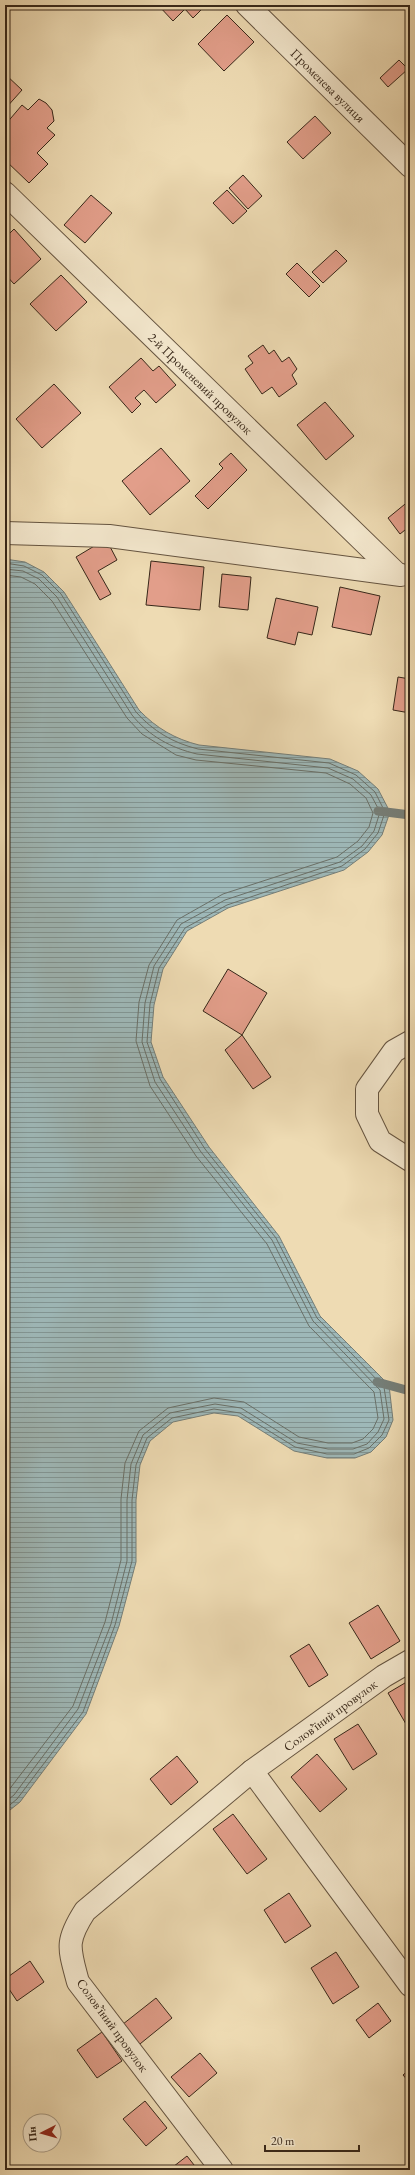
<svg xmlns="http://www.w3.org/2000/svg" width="415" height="2175" font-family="'EB Garamond',serif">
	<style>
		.water { fill: url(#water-rules); stroke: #757e78 }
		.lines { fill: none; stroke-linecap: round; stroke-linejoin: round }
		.shore { stroke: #6a7068; stroke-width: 1 }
		.stream { stroke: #757e78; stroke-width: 9 }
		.building { fill: #e29e8a; stroke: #372719 }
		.minor-casing { stroke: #655440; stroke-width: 24 }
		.minor { stroke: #f4e8ce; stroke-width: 22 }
		.labels { text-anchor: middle; stroke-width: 3.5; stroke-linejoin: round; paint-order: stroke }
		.street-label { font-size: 13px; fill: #372719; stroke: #f4e8ce }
	</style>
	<defs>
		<pattern id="water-rules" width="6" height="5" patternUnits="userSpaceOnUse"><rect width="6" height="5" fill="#9eb8b8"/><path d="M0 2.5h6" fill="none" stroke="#829695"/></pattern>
	</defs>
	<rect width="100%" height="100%" fill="#eedbb3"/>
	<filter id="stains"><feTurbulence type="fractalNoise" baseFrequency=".005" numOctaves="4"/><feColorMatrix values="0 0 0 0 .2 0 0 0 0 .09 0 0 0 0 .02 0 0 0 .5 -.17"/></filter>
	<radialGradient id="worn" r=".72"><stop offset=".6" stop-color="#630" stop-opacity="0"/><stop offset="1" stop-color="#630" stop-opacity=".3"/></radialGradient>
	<path class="water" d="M5,559l20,3 19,10 20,20 75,118c17,18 36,29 60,35l131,14 28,12 20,18 12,23 -8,23 -14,17 -24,18 -116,38 -41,23 -24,38 -9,36 -3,37 12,35 46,70 70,89 41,80 69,69 4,35 -7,17 -15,15 -16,6h-28l-33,-7 -56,-35 -24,-3 -41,9 -23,19 -10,24 -4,35v62l-17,64 -33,88 -66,88 -15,12z"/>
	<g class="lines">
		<g class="shore">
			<path d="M5,563l19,3 18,9 19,19 75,118c17,19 37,31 62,37l131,14 27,12 19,17 10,20 -7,21 -13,16 -23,17 -115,39 -42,23 -26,40 -9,36 -3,38 13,37 45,70 71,89 41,80 67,69 5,33 -7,15 -13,13 -15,6h-27l-32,-7 -55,-34 -26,-4 -42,9 -25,20 -11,27 -4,35v61l-17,64 -32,87 -66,87 -12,10"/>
			<path d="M5,569l18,2 16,8 18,18 75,118c17,21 39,33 65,39l131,14 25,11 18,16 9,17 -6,19 -12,15 -22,16 -115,38 -44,24 -27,42 -9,37 -3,39 13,40 46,70 71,88 41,81 67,69 4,29 -6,13 -11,12 -14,5h-25l-31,-6 -56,-35 -26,-4 -45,9 -27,22 -12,29 -4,36v61l-16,63 -33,85 -64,86 -9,7"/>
			<path d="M5,575l16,2 14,7 17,17 75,117 15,16 34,21 20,5 130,13 24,11 16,14 7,15 -4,14 -11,14 -21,16 -114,37 -46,26 -28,45 -10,37 -3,39 14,45 46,70 71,88 42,82 65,66 4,26 -5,11 -10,10 -11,4h-24l-29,-6 -55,-35 -30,-4 -46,10 -29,23 -14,32 -4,36v61l-16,62 -32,84 -68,89"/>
		</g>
		<g class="stream">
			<path d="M378,811l32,4"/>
			<path d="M377,1382l33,9"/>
		</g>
	</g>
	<g class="building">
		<path d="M158,5h48l-13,13 -8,-9 -12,12z"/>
		<path d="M227,15l27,27 -30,29 -26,-27z"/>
		<path d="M399,60l9,9 -20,18 -8,-9z"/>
		<path d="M5,74l17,16 -17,19z"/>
		<path d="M39,99l7,4 6,7 2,11 -7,7 8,7 -18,18 11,11 -19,19 -24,-23v-35l17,-20 6,5z"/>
		<path d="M315,116l16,17 -28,26 -16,-17z"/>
		<path d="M243,175l19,21 -14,13 -19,-21z"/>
		<path d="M227,190l20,21 -14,13 -20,-21z"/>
		<path d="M91,195l21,18 -27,30 -21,-18z"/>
		<path d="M14,229l27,30 -27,25 -9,-10v-36z"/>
		<path d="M336,250l11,11 -24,22 -11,-11z"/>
		<path d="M297,263l23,23 -11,11 -23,-23z"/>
		<path d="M61,275l26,27 -31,29 -26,-27z"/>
		<path d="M263,345l6,9 5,-4 8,12 7,-5 8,12 -5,6 5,9 -18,13 -7,-10 -10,7 -17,-25 8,-6 -5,-7z"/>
		<path d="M141,358l12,13 6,-5 17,19 -20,18 -12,-13 -9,8 6,6 -9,9 -23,-26z"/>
		<path d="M54,384l27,29 -39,35 -26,-29z"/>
		<path d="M325,402l29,34 -28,24 -29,-35z"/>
		<path d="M161,448l29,33 -40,34 -28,-34z"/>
		<path d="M231,453l16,17 -39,39 -13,-13 28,-28 -4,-4z"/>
		<path d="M410,500v26l-10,8 -12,-16z"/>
		<path d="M106,539l11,21 -19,11 13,23 -11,6 -24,-43z"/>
		<path d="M151,561l53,6 -4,43 -54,-5z"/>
		<path d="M222,574l29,3 -3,33 -29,-3z"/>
		<path d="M340,587l40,9 -9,39 -39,-8z"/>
		<path d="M276,598l42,9 -6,28 -14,-3 -3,13 -28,-7z"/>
		<path d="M398,677l12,2v34l-17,-3z"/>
		<path d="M228,969l39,24 -25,42 -39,-24z"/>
		<path d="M242,1035l29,42 -18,12 -28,-39z"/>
		<path d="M378,1605l22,36 -29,18 -22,-36z"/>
		<path d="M309,1644l19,31 -19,12 -19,-31z"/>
		<path d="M410,1680v51l-22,-38z"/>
		<path d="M358,1724l19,30 -24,16 -19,-31z"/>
		<path d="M317,1754l30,35 -27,23 -29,-35z"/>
		<path d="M177,1756l21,26 -27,23 -21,-26z"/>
		<path d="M233,1814l34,45 -20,15 -34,-45z"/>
		<path d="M289,1893l22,33 -26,17 -21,-33z"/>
		<path d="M336,1952l23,35 -26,17 -22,-36z"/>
		<path d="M30,1961l14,21 -27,19 -12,-18v-4z"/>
		<path d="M156,1998l16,20 -37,30 -17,-20z"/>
		<path d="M378,2003l13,18 -22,17 -13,-18z"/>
		<path d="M102,2032l20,29 -25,17 -20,-28z"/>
		<path d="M200,2053l17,20 -28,24 -18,-20z"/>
		<path d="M410,2069v14l-7,-8z"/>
		<path d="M145,2101l22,27 -21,18 -23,-27z"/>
		<path d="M187,2156l11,14h-29z"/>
	</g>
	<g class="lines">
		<defs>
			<g id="minor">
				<path id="s1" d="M247,5l163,161"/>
				<path id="s2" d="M5,193l392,381"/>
				<path d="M5,533l104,3 292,39"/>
				<path d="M410,1042l-16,9 -27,38v25l13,27 30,19"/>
				<path d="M252,1771l158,214"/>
				<path d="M222,2170l-144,-188c-9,-34 -13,-40 7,-71l167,-140 132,-95 26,-15"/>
			</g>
		</defs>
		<use href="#minor" class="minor-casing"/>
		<use href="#minor" class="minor"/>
	</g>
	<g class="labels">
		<g class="street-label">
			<text dy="5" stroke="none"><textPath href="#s1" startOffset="114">Променева вулиця</textPath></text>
			<text dy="5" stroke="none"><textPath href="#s2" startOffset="273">2-й Променевий провулок</textPath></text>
			<text transform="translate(330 1715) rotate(-36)" y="5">Соловʼїний провулок</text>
			<text transform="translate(113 2025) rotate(54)" y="5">Соловʼїний провулок</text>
		</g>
	</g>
	<rect width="415" height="2175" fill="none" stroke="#eedbb3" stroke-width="20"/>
	<rect x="6" y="6" width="403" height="2163" fill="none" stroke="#372719" stroke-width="2"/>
	<rect x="10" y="10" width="395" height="2155" fill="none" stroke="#372719"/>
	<g transform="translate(42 2133) rotate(264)"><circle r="19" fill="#f4e8ce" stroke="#a89b86"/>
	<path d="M0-3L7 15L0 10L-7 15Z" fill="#8f2418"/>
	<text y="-6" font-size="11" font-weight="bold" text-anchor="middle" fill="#372719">Пн</text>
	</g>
	<path d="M265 2145v6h94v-6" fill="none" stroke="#372719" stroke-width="2"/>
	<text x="271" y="2145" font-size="12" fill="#372719" stroke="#f4e8ce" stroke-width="3" paint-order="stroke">20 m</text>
	<rect width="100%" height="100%" filter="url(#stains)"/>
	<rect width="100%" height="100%" fill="url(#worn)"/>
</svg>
